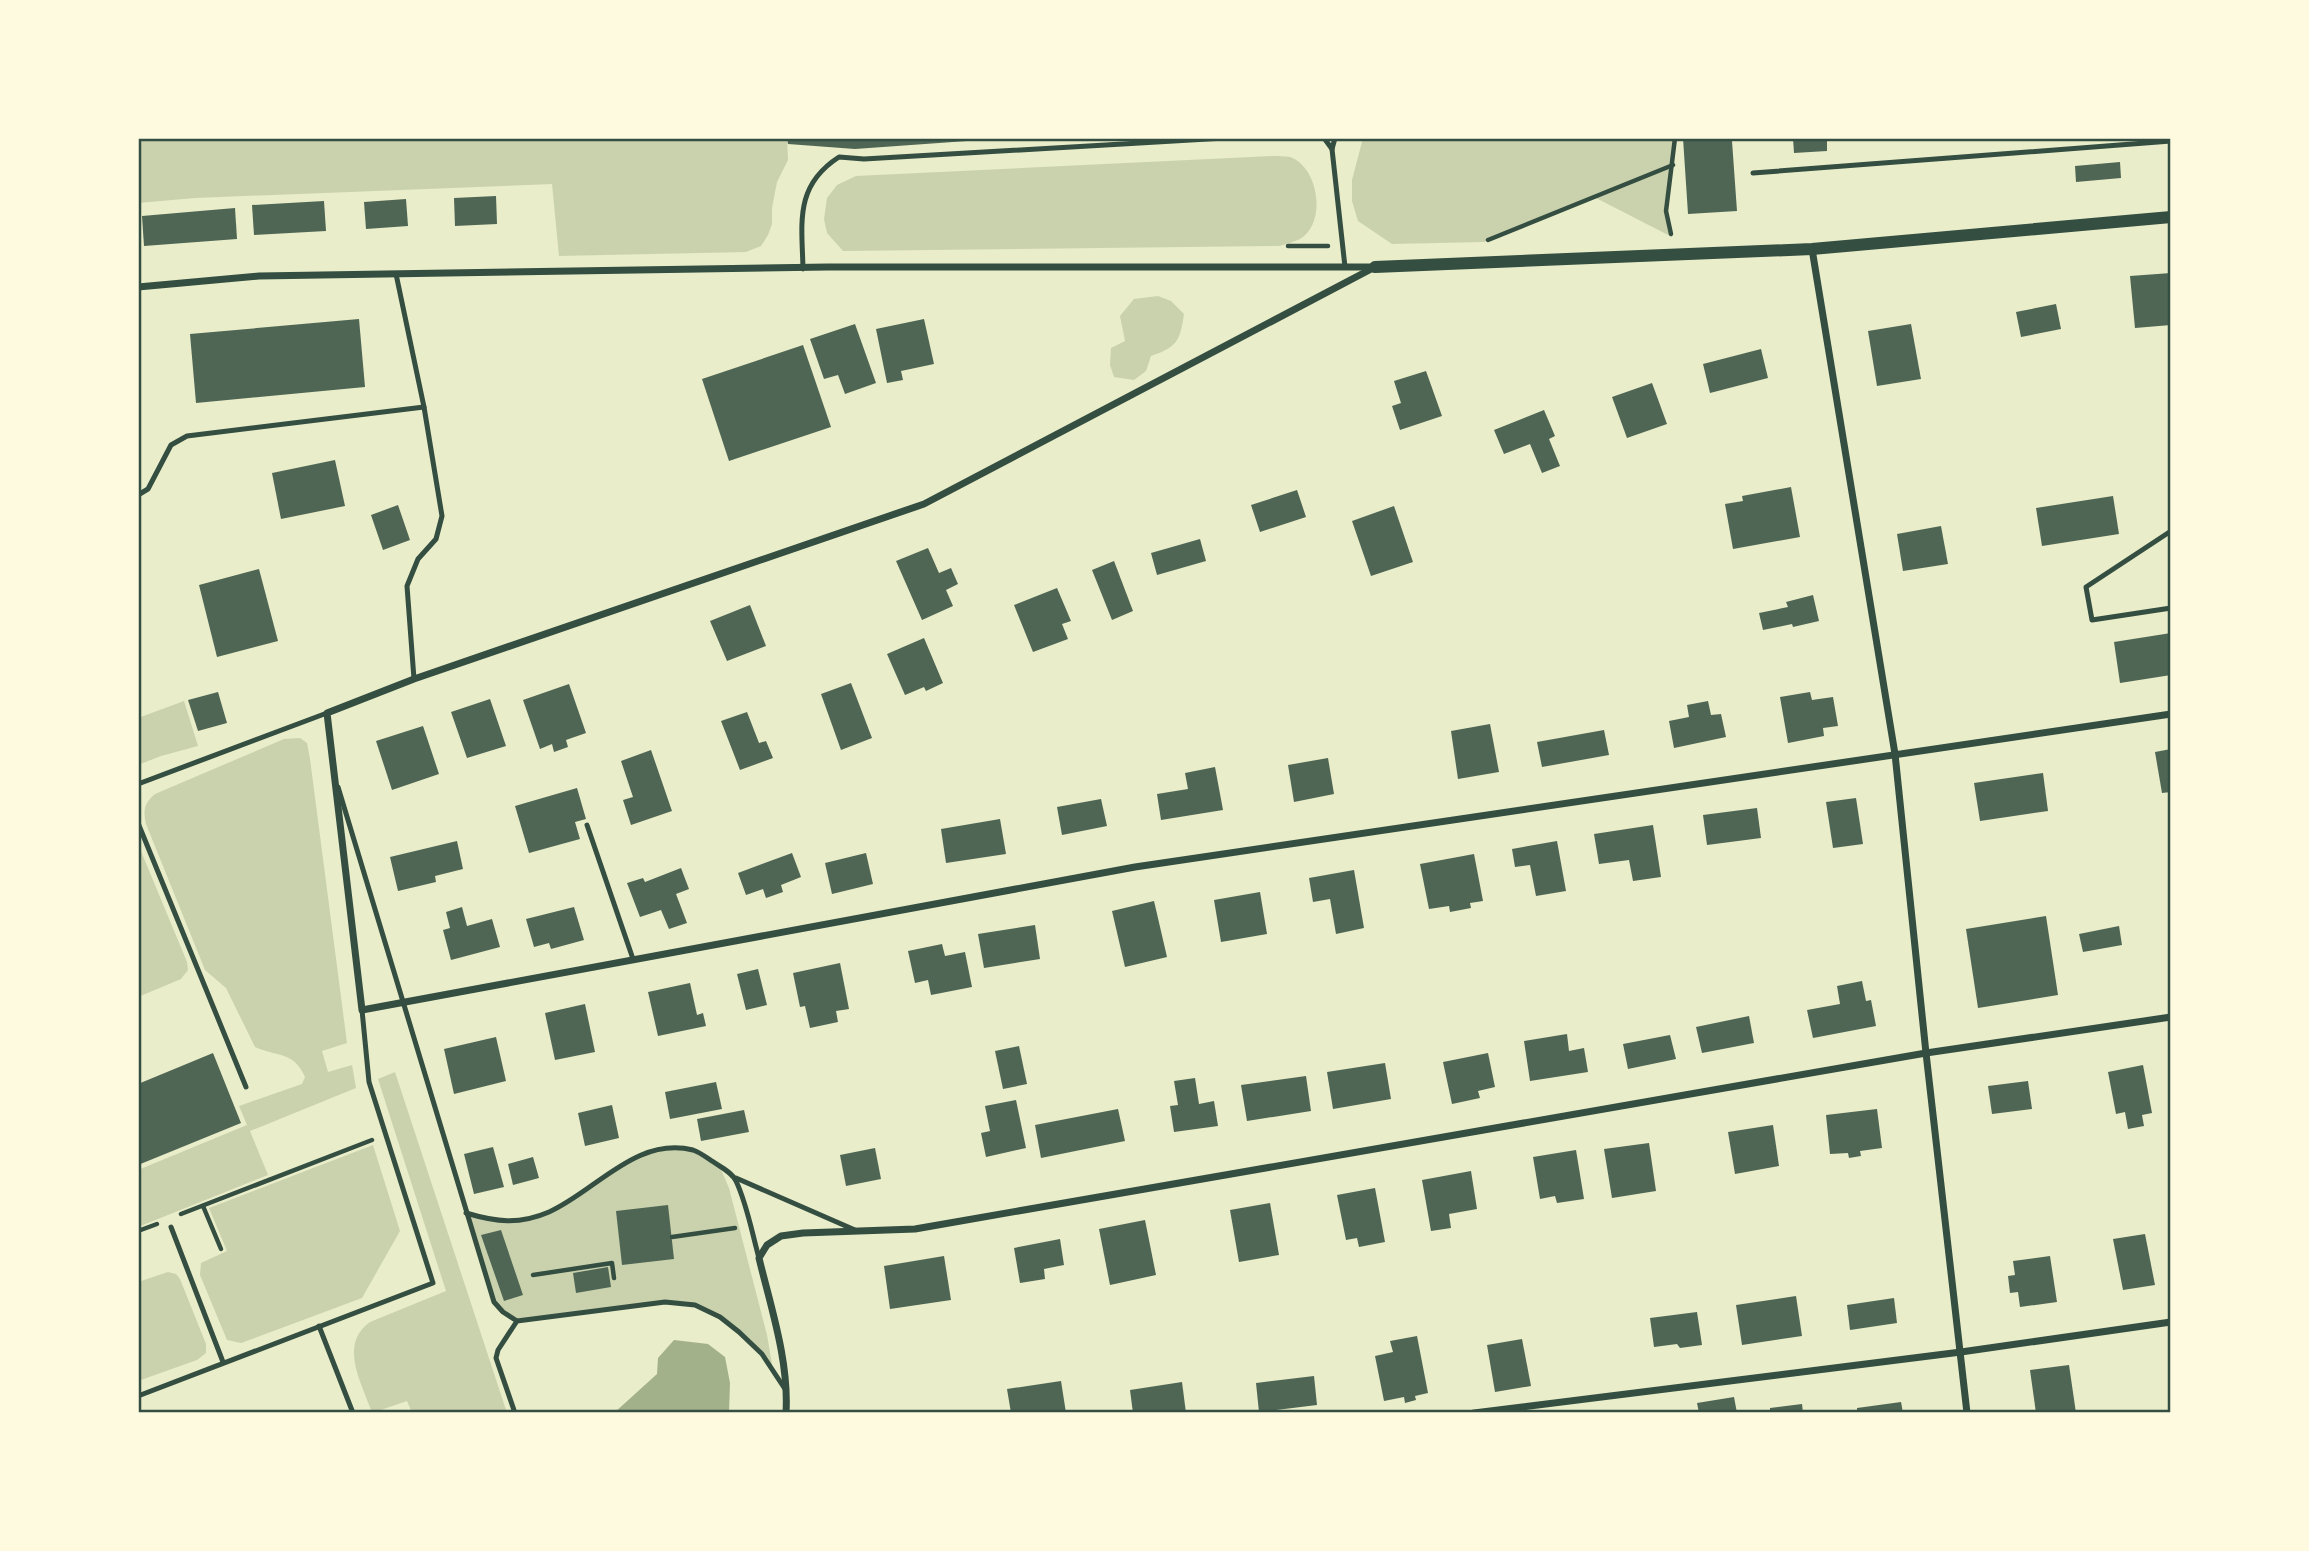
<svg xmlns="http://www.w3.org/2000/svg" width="2309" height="1551" font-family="Overpass,sans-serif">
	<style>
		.green { fill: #cad2ad }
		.water { fill: #a3b18a }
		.building { fill: #4f6655 }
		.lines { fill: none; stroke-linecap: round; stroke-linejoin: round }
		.path { stroke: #344e41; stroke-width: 4.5 }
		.service { stroke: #344e41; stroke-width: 5 }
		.minor { stroke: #344e41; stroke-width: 7 }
		.tertiary { stroke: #344e41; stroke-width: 12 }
		.neatline { fill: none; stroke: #344e41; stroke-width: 2.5 }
	</style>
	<rect width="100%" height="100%" fill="#e9edc9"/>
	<g class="green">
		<path d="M138,138h649l1,22 -11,22 -5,26v16l-4,11 -7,11 -15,6 -187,4 -7,-72 -357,14 -57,5z"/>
		<path d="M1363,138h312l-9,73 6,26 -78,-40 -110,45 -92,2 -34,-23 -6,-20v-21z"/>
		<path d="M1273,156c5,0 12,0 17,1 29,10 37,66 10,82 -6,3 -14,5 -21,7l-436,5 -16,-18 -3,-14 3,-21 10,-13 19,-9z"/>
		<path d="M1158,296l13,5 13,13c-4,26 -6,33 -33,42l-5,15 -12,9 -20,-3 -4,-12 1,-17 14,-7 -5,-25 14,-17z"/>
		<path d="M184,701l14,45 -37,10 -23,9v-47z"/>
		<path d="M300,738l7,5 3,16 37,284 -25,8 6,21 24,-7 4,23 -106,43 18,44 -130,52v-57l109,-45 -8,-19 63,-22 3,-7c-11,-26 -28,-20 -50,-30l-29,-59 -21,-18 -59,-146c-3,-13 -2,-21 9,-30l129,-55z"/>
		<path d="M138,844l49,118 1,8 -7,9 -43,18z"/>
		<path d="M395,1072l112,341h-95l-5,-12 -35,12c-10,-30 -34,-68 -2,-91l76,-31 -68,-212z"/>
		<path d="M373,1145l27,86 -38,67 -121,45 -14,-3 -27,-65 1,-12 26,-12 -18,-43z"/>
		<path d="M670,1149l24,1 25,15 10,23 38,147 6,35 -11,-16 -42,-37 -25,-12 -30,-3 -148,19 -23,-19 -28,-89 54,8 29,-9 94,-59z"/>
		<path d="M168,1272l8,2 4,5 26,65v9l-9,7 -59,21v-99z"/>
	</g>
	<path class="water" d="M674,1340l34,4 17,13 5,26 -1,30h-115l43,-39 1,-16z"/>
	<g class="building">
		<path d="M787,138h194v2l-126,9 -67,-5z"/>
		<path d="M1683,138h66v2l-17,1 5,70 -49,3z"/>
		<path d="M1793,138h34v13l-33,2z"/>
		<path d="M2120,162l1,16 -45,4 -1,-16z"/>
		<path d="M496,196l1,28 -42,2 -1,-28z"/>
		<path d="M406,199l2,27 -42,3 -2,-27z"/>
		<path d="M324,201l2,30 -72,4 -2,-30z"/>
		<path d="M235,208l2,31 -93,7 -2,-30z"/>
		<path d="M2171,273v52l-36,3 -5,-52z"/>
		<path d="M2056,304l5,25 -40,8 -5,-25z"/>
		<path d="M359,319l6,68 -169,16 -6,-69z"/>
		<path d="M924,319l10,45 -33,7 2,9 -16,3 -11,-54z"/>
		<path d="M855,324l21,59 -31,11 -7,-19 -14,4 -14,-40z"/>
		<path d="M1911,324l10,55 -44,7 -9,-55z"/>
		<path d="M803,345l28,82 -102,34 -27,-82z"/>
		<path d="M1761,349l7,29 -58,15 -7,-29z"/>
		<path d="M1426,371l16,45 -42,14 -8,-24 9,-3 -7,-22z"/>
		<path d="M1652,383l15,41 -40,14 -15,-41z"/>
		<path d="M1544,410l11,26 -6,3 11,27 -18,7 -12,-29 -26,10 -10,-24z"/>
		<path d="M335,460l10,46 -64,13 -9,-46z"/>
		<path d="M1791,487l9,50 -67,12 -8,-45 18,-3 -1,-5z"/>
		<path d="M1297,490l9,27 -46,15 -9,-27z"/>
		<path d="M2113,496l6,38 -77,12 -6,-38z"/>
		<path d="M398,505l12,35 -27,10 -12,-35z"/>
		<path d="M1394,506l19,56 -42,14 -19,-55z"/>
		<path d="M1941,526l7,38 -45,7 -6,-37z"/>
		<path d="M1200,539l6,22 -49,14 -6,-22z"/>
		<path d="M928,548l11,25 12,-5 7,16 -12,6 7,16 -31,14 -26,-59z"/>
		<path d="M1114,561l19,50 -21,9 -20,-50z"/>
		<path d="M259,569l19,72 -61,16 -18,-72z"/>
		<path d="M1057,588l14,33 -9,3 6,15 -35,13 -19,-47z"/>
		<path d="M1813,595l6,26 -26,6 -1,-3 -29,6 -4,-17 29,-6 -2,-5z"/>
		<path d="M750,605l16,41 -39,15 -17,-40z"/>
		<path d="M2171,633v42l-51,8 -6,-41z"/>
		<path d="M924,638l19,45 -17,8 -2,-4 -19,8 -18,-41z"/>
		<path d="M851,683l21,55 -31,12 -20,-56z"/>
		<path d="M569,684l17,49 -20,7 2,7 -14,5 -2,-8 -12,5 -17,-49z"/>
		<path d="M218,692l9,31 -29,8 -10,-31z"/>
		<path d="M1810,692l2,8 21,-3 5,29 -15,2 1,8 -36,7 -8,-46z"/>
		<path d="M490,699l16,47 -39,12 -16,-46z"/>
		<path d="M1708,701l3,14 10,-1 5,23 -52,11 -5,-27 20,-4 -2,-12z"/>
		<path d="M747,712l12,31 7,-2 7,17 -33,12 -19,-49z"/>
		<path d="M1490,724l9,48 -41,7 -7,-48z"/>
		<path d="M423,726l16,48 -47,16 -16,-49z"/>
		<path d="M1604,730l5,25 -67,12 -5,-25z"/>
		<path d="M2171,749v43l-9,1 -7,-41z"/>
		<path d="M651,750l21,61 -41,14 -8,-25 10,-3 -12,-36z"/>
		<path d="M1328,758l6,36 -40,8 -6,-37z"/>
		<path d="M1215,767l8,43 -62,10 -4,-26 31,-5 -3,-16z"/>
		<path d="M2043,773l5,38 -68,10 -6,-38z"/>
		<path d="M577,788l9,31 -11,3 5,17 -51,14 -14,-47z"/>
		<path d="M1856,798l7,46 -30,4 -7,-46z"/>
		<path d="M1101,799l6,27 -45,9 -5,-28z"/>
		<path d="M1757,808l4,30 -54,7 -4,-30z"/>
		<path d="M1000,819l6,35 -60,9 -5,-34z"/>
		<path d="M1653,825l8,52 -28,4 -4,-21 -30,4 -5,-30z"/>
		<path d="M457,841l6,28 -28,7 1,6 -38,9 -8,-34z"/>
		<path d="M1557,841l9,50 -30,5 -6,-31 -15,2 -3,-18z"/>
		<path d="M792,853l9,24 -20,8 2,7 -17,6 -3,-9 -17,6 -8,-22z"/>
		<path d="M866,853l7,31 -41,10 -7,-31z"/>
		<path d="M1474,854l9,47 -13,2 1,5 -21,4 -1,-6 -20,3 -9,-45z"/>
		<path d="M681,868l8,21 -13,5 11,29 -18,6 -8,-19 -21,7 -13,-34 16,-5 2,4z"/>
		<path d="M1354,870l10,58 -28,6 -6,-35 -17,3 -4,-24z"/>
		<path d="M1260,892l7,42 -46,8 -7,-42z"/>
		<path d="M1154,901l13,56 -42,10 -13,-56z"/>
		<path d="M462,907l5,19 25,-7 8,28 -49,13 -8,-30 7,-2 -4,-16z"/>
		<path d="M574,907l10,33 -33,9 -2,-6 -15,4 -8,-28z"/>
		<path d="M2046,916l12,79 -80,13 -12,-79z"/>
		<path d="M1035,925l5,34 -56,9 -6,-34z"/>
		<path d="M2119,926l3,19 -39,7 -4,-18z"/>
		<path d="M942,944l3,12 20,-4 7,35 -41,8 -3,-15 -13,3 -7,-32z"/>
		<path d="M840,963l9,46 -13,2 2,11 -28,6 -5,-22 -5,1 -7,-34z"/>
		<path d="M758,969l9,36 -21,5 -9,-36z"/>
		<path d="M1862,981l4,20 5,-1 5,26 -63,12 -6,-28 33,-6 -3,-18z"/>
		<path d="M690,983l7,32 6,-2 3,13 -48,10 -10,-44z"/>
		<path d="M585,1004l10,48 -40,8 -10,-47z"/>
		<path d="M1749,1016l5,27 -52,10 -6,-26z"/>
		<path d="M1567,1034l2,17 15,-3 4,24 -58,9 -6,-40z"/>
		<path d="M1670,1035l6,24 -48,10 -5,-25z"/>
		<path d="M496,1037l10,44 -52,13 -10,-45z"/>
		<path d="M1019,1046l8,38 -24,5 -8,-38z"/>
		<path d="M213,1053l28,70 -103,42v-81z"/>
		<path d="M1488,1053l7,34 -17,4 2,7 -28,6 -9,-42z"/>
		<path d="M1385,1063l6,36 -58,10 -6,-37z"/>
		<path d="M2143,1065l9,48 -10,2 2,11 -16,3 -3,-17 -9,2 -8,-42z"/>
		<path d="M1306,1076l5,35 -64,10 -6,-36z"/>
		<path d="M1195,1078l4,26 15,-3 4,25 -44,6 -4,-26 8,-1 -4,-24z"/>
		<path d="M2028,1081l4,28 -40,5 -4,-28z"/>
		<path d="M716,1082l6,27 -52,10 -5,-27z"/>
		<path d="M1016,1100l10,48 -40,9 -5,-24 9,-2 -5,-25z"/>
		<path d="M612,1105l7,33 -34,8 -7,-33z"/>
		<path d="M1118,1109l7,32 -84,17 -6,-33z"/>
		<path d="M1877,1109l5,39 -22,3 1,5 -12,2 -1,-5 -18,1 -4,-39z"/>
		<path d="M744,1110l5,22 -48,9 -4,-22z"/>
		<path d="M1773,1125l6,41 -44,8 -7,-42z"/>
		<path d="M1649,1143l7,48 -44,7 -8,-49z"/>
		<path d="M493,1147l11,40 -30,7 -10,-40z"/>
		<path d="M875,1148l6,31 -35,7 -6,-31z"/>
		<path d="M1576,1150l8,49 -27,4 -2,-7 -15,3 -7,-42z"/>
		<path d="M533,1157l6,21 -26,7 -5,-21z"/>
		<path d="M1471,1171l6,38 -28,5 2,14 -20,3 -9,-51z"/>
		<path d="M1375,1188l10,54 -26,5 -2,-9 -11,2 -9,-45z"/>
		<path d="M1270,1203l9,52 -40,7 -9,-52z"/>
		<path d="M668,1205l6,54 -52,6 -6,-54z"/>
		<path d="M1145,1220l11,55 -46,10 -11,-56z"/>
		<path d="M501,1230l22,65 -19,6 -23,-66z"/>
		<path d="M2145,1234l10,51 -32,5 -10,-51z"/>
		<path d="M1060,1239l4,26 -20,4 1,10 -25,4 -6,-35z"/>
		<path d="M944,1256l7,44 -61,9 -6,-43z"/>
		<path d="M2050,1256l7,46 -37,5 -2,-15 -8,1 -2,-17 7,-1 -2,-14z"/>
		<path d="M608,1267l3,20 -35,6 -3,-20z"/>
		<path d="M1796,1296l6,40 -60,9 -6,-40z"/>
		<path d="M1894,1298l3,25 -47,7 -3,-25z"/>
		<path d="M1697,1312l5,33 -22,3 -3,-4 -23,3 -4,-29z"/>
		<path d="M1417,1336l11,57 -13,3 1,4 -11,3 -1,-6 -20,4 -9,-45 18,-4 -3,-11z"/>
		<path d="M1522,1339l9,47 -36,6 -8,-47z"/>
		<path d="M2069,1365l7,48h-40l-6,-43z"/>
		<path d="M1314,1376l3,29 -58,7 -3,-29z"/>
		<path d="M1061,1381l5,32h-55l-4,-24z"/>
		<path d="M1182,1382l4,31h-53l-3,-23z"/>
		<path d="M1734,1397l3,16h-38l-2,-10z"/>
		<path d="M1901,1402l2,11h-46v-5z"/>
		<path d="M1802,1404l1,9h-33v-5z"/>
	</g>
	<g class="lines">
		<g class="path">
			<path d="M1671,234l-5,-23 9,-73"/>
			<path d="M1488,240l185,-75"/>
			<path d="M1288,246h40"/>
			<path d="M203,1206l18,43"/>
			<path d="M181,1214l191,-74"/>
			<path d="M138,1231l19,-7"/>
			<path d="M672,1237l63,-9"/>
			<path d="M533,1275l79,-12 2,15"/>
		</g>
		<g class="service">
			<path d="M1324,138l8,11"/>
			<path d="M1335,138l-3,11 13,118"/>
			<path d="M1753,173l418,-32"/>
			<path d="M803,269c-1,-46 -9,-83 36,-112l25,2 361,-21"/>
			<path d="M396,274l28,133 18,109 -6,23 -18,20 -11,27 7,93"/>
			<path d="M138,495l10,-6 23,-44 16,-9 237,-29"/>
			<path d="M2171,531l-85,56 6,33 79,-12"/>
			<path d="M138,784l189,-71"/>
			<path d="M338,787l156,515 9,10 14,9"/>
			<path d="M138,823l108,264"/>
			<path d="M587,825l46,134"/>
			<path d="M736,1178l119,52"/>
			<path d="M466,1213c30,9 53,12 83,-1 47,-21 87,-76 144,-62 6,2 13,7 19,11 7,5 20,11 24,20 11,23 16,52 23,77"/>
			<path d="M171,1227l52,135"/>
			<path d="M319,1326l34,87"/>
			<path d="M138,1396l295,-113 -64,-201 -7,-72"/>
			<path d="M515,1413l-19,-55 2,-8 19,-29 148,-19 30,3 25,12 19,15 23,22 23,35"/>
		</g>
		<g class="minor">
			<path d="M1812,249l83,505 31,299 41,360"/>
			<path d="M1375,267l-451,237 -510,175 -87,34 35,297 773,-143 1036,-153"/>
			<path d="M138,287l121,-11 569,-9h543"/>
			<path d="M786,1413c3,-52 -15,-105 -27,-155l8,-13 14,-9 22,-3 112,-4 1011,-176 245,-36"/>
			<path d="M1474,1413l487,-61 210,-30"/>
		</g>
		<path class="tertiary" d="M1375,267l437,-18 359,-32"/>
	</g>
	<rect width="2309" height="1551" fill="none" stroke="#fefae0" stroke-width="280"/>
	<rect x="140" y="140" width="2029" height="1271" class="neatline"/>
</svg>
